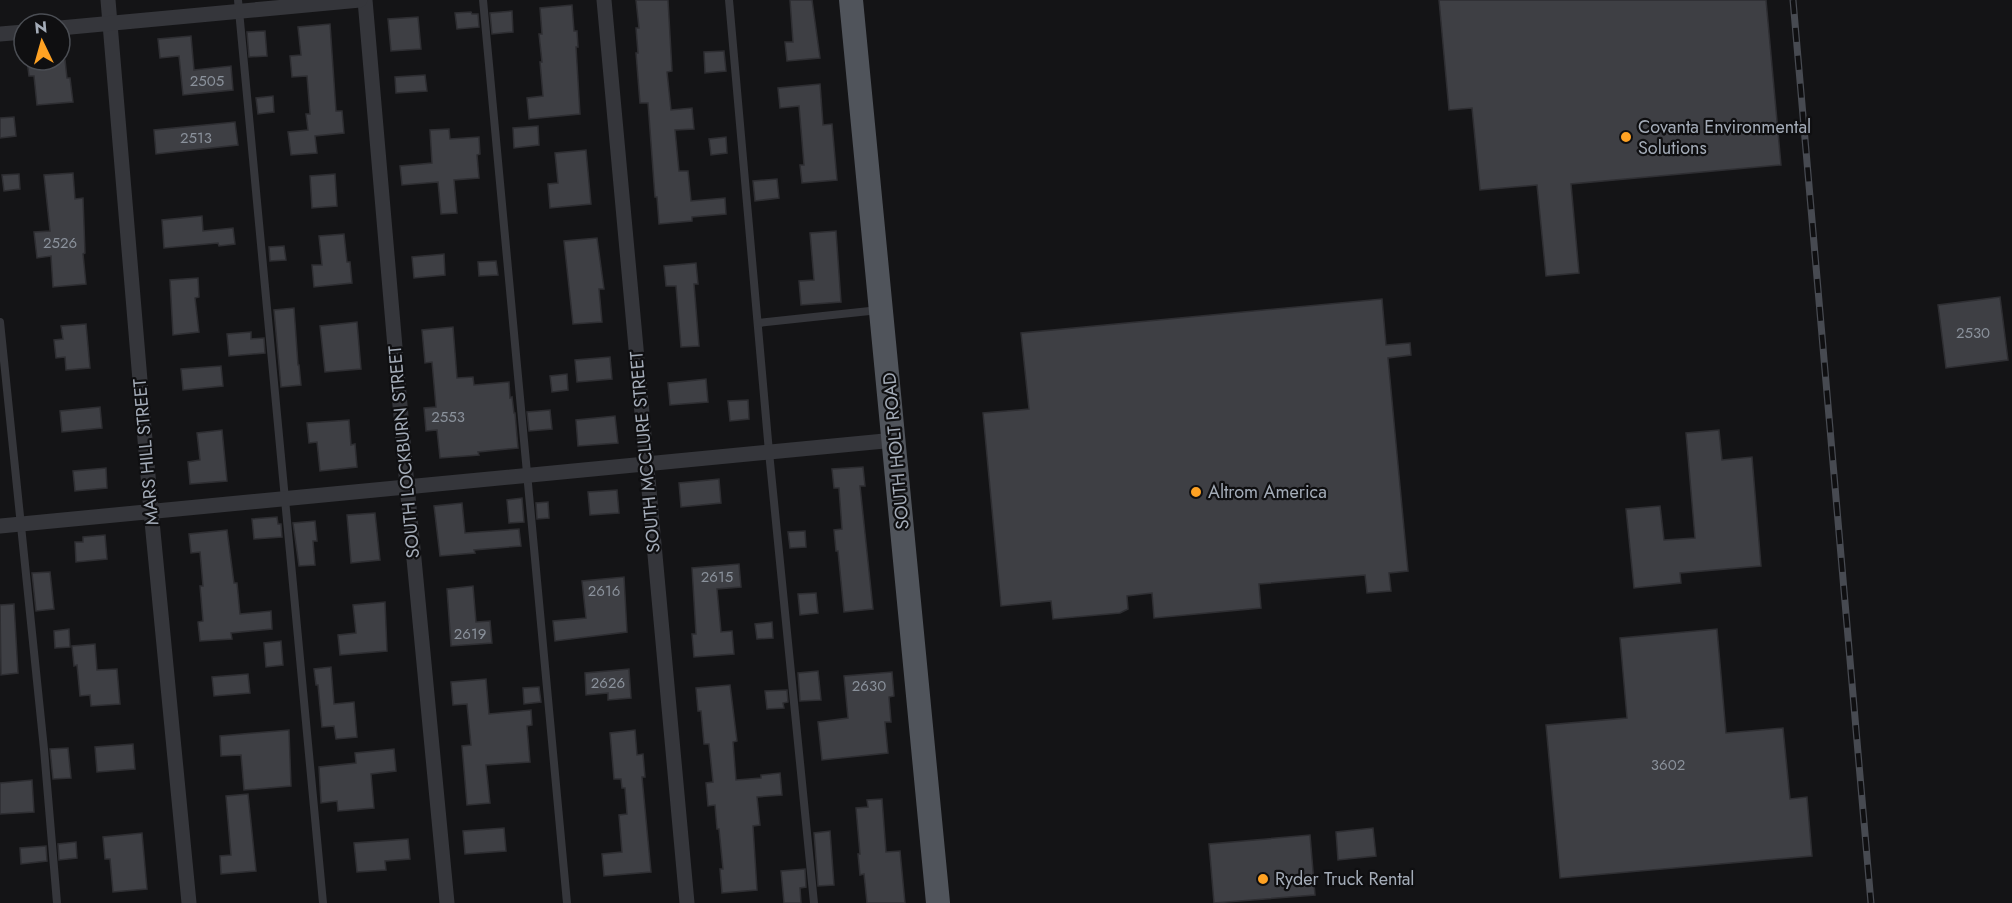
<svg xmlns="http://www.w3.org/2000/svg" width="2012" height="903" font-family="Jost,sans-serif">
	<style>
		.building { fill: #3e3f44; stroke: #2e2e32; stroke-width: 1.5 }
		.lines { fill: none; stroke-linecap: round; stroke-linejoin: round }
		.service { stroke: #35363b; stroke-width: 8 }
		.minor { stroke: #35363b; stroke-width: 15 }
		.primary { stroke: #50545b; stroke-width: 24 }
		.rail-casing { stroke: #474a51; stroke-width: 7 }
		.rail { stroke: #0f0f11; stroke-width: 4.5; stroke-dasharray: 14; stroke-linecap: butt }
		.poi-dot { fill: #ffa223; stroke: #0f0f11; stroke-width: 2 }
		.labels { text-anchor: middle; stroke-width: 4.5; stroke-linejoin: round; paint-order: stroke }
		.number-label { font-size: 15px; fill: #8a919b }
		.poi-label { font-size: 18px; fill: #a4acb8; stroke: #0f0f11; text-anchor: start }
		.street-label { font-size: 18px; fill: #a4acb8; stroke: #0f0f11 }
	</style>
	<rect width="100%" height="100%" fill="#141416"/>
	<g class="building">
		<path d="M636,0h32l4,71 -5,1 4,38 21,-2 2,21 -19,1 4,41h9l3,30 34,-3 1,16 -34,3v4l-33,3 -2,-27h-2l-7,-94h-8l-4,-50h2l-2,-25h3z"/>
		<path d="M790,0h22l8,58 -33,3 -2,-19h8z"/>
		<path d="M1439,0h327l15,165 -210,19 8,89 -33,3 -9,-91 -57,5 -8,-82 -23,2z"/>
		<path d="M572,5l2,26h3l1,16h-2l4,67 -51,5 -2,-21 16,-2 -3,-34h2l-3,-28h3l-2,-26z"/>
		<path d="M512,11l1,21 -21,2 -2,-21z"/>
		<path d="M471,12l1,2h6l1,13 -22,2 -2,-16z"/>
		<path d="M418,17l3,32 -30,2 -3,-32z"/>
		<path d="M330,24l6,87h6l2,22 -29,3 2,17 -26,2 -3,-23 20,-2 -2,-16h4l-3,-38 -15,1 -2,-21 11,-1 -3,-28z"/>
		<path d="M265,31l2,25 -18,1 -2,-25z"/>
		<path d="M191,36l3,34 37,-4 2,24 -50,5 -4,-39 -19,2 -2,-19z"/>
		<path d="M724,51l2,20 -21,2 -1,-21z"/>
		<path d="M27,60h38l2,18h3l3,24 -36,3 -3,-29h-5z"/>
		<path d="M425,75l2,16 -31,2 -1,-16z"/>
		<path d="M820,84l3,41 9,-1 5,56 -35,3 -2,-18h4l-5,-59 -19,2 -2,-20z"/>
		<path d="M273,96l1,16 -16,2 -2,-16z"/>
		<path d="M14,117l2,19 -16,2v-20z"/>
		<path d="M235,122l3,23 -82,9 -2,-24z"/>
		<path d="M538,126l1,19 -25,3 -1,-20z"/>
		<path d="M449,129l1,10 29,-2 1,17 -3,1 2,23 -25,2 3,33 -16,1 -3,-32 -36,3 -2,-19 32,-3 -2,-33z"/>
		<path d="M726,137l1,16 -16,2 -2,-16z"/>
		<path d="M586,150l5,54 -41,4 -2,-24 10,-1 -3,-30z"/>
		<path d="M73,173l2,26 8,-1 2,55 -2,1 3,30 -33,3 -2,-31 -14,2 -3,-26 16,-1 -6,-56z"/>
		<path d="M19,174l1,15 -16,2 -2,-16z"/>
		<path d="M335,174l2,32 -25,2 -2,-32z"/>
		<path d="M777,179l2,19 -24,3 -2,-20z"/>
		<path d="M202,216l1,15 30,-3 2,16 -16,2 -1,-3 -54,5 -2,-28z"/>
		<path d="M836,231l5,71 -40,3 -2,-24 15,-1 -4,-47z"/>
		<path d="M344,234l3,28h3l2,21 -38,4 -2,-22h10l-3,-29z"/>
		<path d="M597,238l7,51h-5l3,33 -29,2 -9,-83z"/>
		<path d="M284,246l2,14 -16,1 -1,-14z"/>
		<path d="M444,254l1,21 -31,3 -2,-21z"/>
		<path d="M496,261l2,14 -19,1 -1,-14z"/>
		<path d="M696,263l2,21h-4l5,62 -18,1 -5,-61h-10l-2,-20z"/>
		<path d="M198,278l1,19 -4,1 4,34 -26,3 -3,-55z"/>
		<path d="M2000,297l8,63 -62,8 -8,-63z"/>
		<path d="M1382,299l4,46 24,-2 1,12 -23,3 20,213 -19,2 2,18 -24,2 -2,-18 -106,9 2,24 -107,10 -2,-25 -25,3 1,13 -8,4 -67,6 -2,-18 -50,5 -18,-193 46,-4 -8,-76z"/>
		<path d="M294,308l4,57h1l2,20 -20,2 -7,-77z"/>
		<path d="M357,322l4,47 -36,3 -5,-46z"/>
		<path d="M86,324l4,44 -24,2 -1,-13 -9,1 -2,-18 9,-1 -2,-13z"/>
		<path d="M453,327l4,51 16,-1 1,8 35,-3 1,16 2,-1 2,16h1l3,35 -40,4 1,3 -39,3 -3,-28 -11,1 -2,-23 12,-1 -4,-45 -7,1 -3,-33z"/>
		<path d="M251,332v7l13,-1 1,15 -36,3 -2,-22z"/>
		<path d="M610,357l2,22 -35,3 -2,-22z"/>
		<path d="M221,366l2,20 -40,4 -2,-21z"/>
		<path d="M567,374l1,16 -16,2 -2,-16z"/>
		<path d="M706,379l2,23 -38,3 -2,-22z"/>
		<path d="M748,400l1,19 -19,2 -2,-20z"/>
		<path d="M100,407l2,21 -40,4 -2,-21z"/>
		<path d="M550,410l2,19 -23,2 -2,-19z"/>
		<path d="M615,416l3,27 -40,3 -2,-26z"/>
		<path d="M349,420l2,25 4,-1 2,23 -37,4 -3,-29 -8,1 -2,-20z"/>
		<path d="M222,430l5,51 -37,3 -2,-22 12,-2 -3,-27z"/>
		<path d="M1719,430l3,30 30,-3 9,109 -81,7 1,10 -47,5 -8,-79 34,-3 4,34 31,-2 -9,-105z"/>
		<path d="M863,467l2,19h-5l13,123 -29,3 -6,-61h-2l-2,-21 8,-1 -3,-41h-5l-2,-19z"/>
		<path d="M106,468l1,20 -32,3 -2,-20z"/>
		<path d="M719,479l2,24 -40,4 -2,-24z"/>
		<path d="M617,490l2,23 -29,2 -2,-23z"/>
		<path d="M522,498l2,24 -15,1 -2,-23z"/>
		<path d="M548,502l1,16 -12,1 -1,-16z"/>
		<path d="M462,503l3,30 54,-4 2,17 -47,4 1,3 -35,3 -6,-50z"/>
		<path d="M375,513l5,47 -29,3 -4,-48z"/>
		<path d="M277,517l1,7h3l1,13 -28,2 -2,-20z"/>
		<path d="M315,521l2,20h-4l2,24 -16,1 -6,-43z"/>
		<path d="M227,530l7,53h3l3,31 31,-3 1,18 -41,4 1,6 -32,2 -2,-19 5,-1 -3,-35h3l-3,-34 -9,1 -2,-19z"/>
		<path d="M805,531l1,16 -16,1 -2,-16z"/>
		<path d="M105,535l2,24 -31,3 -1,-20h8v-5z"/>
		<path d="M739,564l2,23 -24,2 4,43 11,-1 2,23 -40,3 -2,-23h4l-4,-66z"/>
		<path d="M50,572l4,37 -18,2 -4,-38z"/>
		<path d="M624,577l3,55 -72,9 -2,-20 33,-3 -4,-37z"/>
		<path d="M473,586l3,36 14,-1 2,22 -41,3 -4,-57z"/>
		<path d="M816,593l2,20 -18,2 -2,-21z"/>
		<path d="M385,602l2,49 -47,4 -2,-20 18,-2 -3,-28z"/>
		<path d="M14,604l4,69 -17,2 -1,-70z"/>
		<path d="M772,622l1,16 -16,1 -2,-15z"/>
		<path d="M69,629l1,18 -15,1 -1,-17z"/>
		<path d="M1717,629l9,104 57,-5 7,71 17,-2 5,59 -252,22 -14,-153 81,-7 -7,-80z"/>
		<path d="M281,641l2,24 -17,2 -2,-24z"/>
		<path d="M95,644l2,26 20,-1 3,35 -29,2 -1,-11 -10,1 -3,-31 -3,1 -2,-20z"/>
		<path d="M331,667l3,37 20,-2 3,35 -21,2 -2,-13 -12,1 -4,-42h-2l-2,-16z"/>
		<path d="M629,669l2,29 -23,2v-7l-22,2 -1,-22z"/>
		<path d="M818,671l3,29 -21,1 -2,-28z"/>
		<path d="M892,672l2,24 -5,1 2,25h-6l3,31 -66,7 -4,-38 30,-4 -4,-42z"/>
		<path d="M248,674l2,19 -36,3 -2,-19z"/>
		<path d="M486,679l3,35 42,-4 1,15 -5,1 3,36 -44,3 4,38 -23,2 -5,-59 9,-1 -4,-41 -14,1 -2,-23z"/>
		<path d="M730,685l7,56 -4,1 3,38 25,-2v-3l19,-2 2,22 -25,2 3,28 -7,1 4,64 -35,3 -2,-24h3l-4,-40h-2l-2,-24 -7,1 -2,-23 7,-1 -4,-38h-5l-3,-33h-3l-2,-23z"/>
		<path d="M539,687l2,15 -17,2 -1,-16z"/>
		<path d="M787,690l1,12 -5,1 1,5 -17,1 -2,-18z"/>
		<path d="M289,730l2,56 -47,4 -3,-35 -20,1 -1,-20z"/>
		<path d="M635,730l2,25 6,-1 2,23h-3l9,95 -47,4 -2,-22 20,-2 -3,-37 8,-1 -2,-26h-3l-1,-9h-7l-4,-46z"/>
		<path d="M133,744l2,25 -38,3 -2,-25z"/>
		<path d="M68,748l3,30 -18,1 -3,-30z"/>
		<path d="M394,749l2,22 -25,3 3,34 -36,3 -1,-10 -16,2 -2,-36 37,-4 -1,-10z"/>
		<path d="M32,780l2,32 -34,2v-31z"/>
		<path d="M248,794l8,77 -35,3 -1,-18 11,-1 -5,-59z"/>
		<path d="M882,799l4,53 14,-1 5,52h-38l-3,-29 -4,1 -2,-21h2l-4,-46 12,-1 -1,-7z"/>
		<path d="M504,828l2,23 -41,3 -2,-23z"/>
		<path d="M1373,828l3,28 -38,4 -2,-28z"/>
		<path d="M830,831l4,54 -16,1 -4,-53z"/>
		<path d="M142,833l5,56 -34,3 -3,-33h-5l-2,-22z"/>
		<path d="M1310,835l5,60 -101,8 -5,-59z"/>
		<path d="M408,839l2,20 -25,2 1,9 -29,2 -3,-29z"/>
		<path d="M76,842l1,16 -18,2 -1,-16z"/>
		<path d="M46,846l1,15 -26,3 -1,-16z"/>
		<path d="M805,869l1,18 -6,1 1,15h-17l-3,-32z"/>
	</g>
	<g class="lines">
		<g class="service">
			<path d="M238,0l85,903"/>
			<path d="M483,0l84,903"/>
			<path d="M729,0l40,452 45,451"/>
			<path d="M0,322l44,427 13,154"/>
			<path d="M758,323l121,-13"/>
		</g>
		<g class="minor">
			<path d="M108,0l43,511 38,392"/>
			<path d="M365,0l42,486 40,417"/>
			<path d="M604,0l83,903"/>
			<path d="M60,28l300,-28"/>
			<path d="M0,34l24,-2"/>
			<path d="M0,526l895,-86"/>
		</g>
		<path class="primary" d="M851,0l87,903"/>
		<defs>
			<path id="rail" d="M1793,0l78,903"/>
		</defs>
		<use href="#rail" class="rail-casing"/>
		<use href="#rail" class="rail"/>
	</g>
	<g class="poi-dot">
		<circle cx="1626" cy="137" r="6"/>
		<circle cx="1196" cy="492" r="6"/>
		<circle cx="1263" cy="879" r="6"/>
	</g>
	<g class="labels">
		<g class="number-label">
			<text x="207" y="86">2505</text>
			<text x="196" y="143">2513</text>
			<text x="60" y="248">2526</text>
			<text x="1973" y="338">2530</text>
			<text x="448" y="422">2553</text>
			<text x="717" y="582">2615</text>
			<text x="604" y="596">2616</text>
			<text x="470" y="639">2619</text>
			<text x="608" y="688">2626</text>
			<text x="869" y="691">2630</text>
			<text x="1668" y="770">3602</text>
		</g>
		<g class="poi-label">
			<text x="1638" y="133">Covanta Environmental<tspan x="1638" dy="21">Solutions</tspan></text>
			<text x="1208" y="498">Altrom America</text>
			<text x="1275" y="885">Ryder Truck Rental</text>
		</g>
		<g class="street-label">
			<text transform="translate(896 451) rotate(-95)" y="6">SOUTH HOLT ROAD</text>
			<text transform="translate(146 452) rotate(-95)" y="6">MARS HILL STREET</text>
			<text transform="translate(404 452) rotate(-95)" y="6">SOUTH LOCKBURN STREET</text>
			<text transform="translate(645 452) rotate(-95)" y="6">SOUTH MCCLURE STREET</text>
		</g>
	</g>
	<g transform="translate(42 42) rotate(355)"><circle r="28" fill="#0f0f11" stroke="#4b4e54" stroke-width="1.5"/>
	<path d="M0-4.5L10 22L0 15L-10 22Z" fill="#ffa223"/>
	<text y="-9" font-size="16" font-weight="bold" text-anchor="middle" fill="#a4acb8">N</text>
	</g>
</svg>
